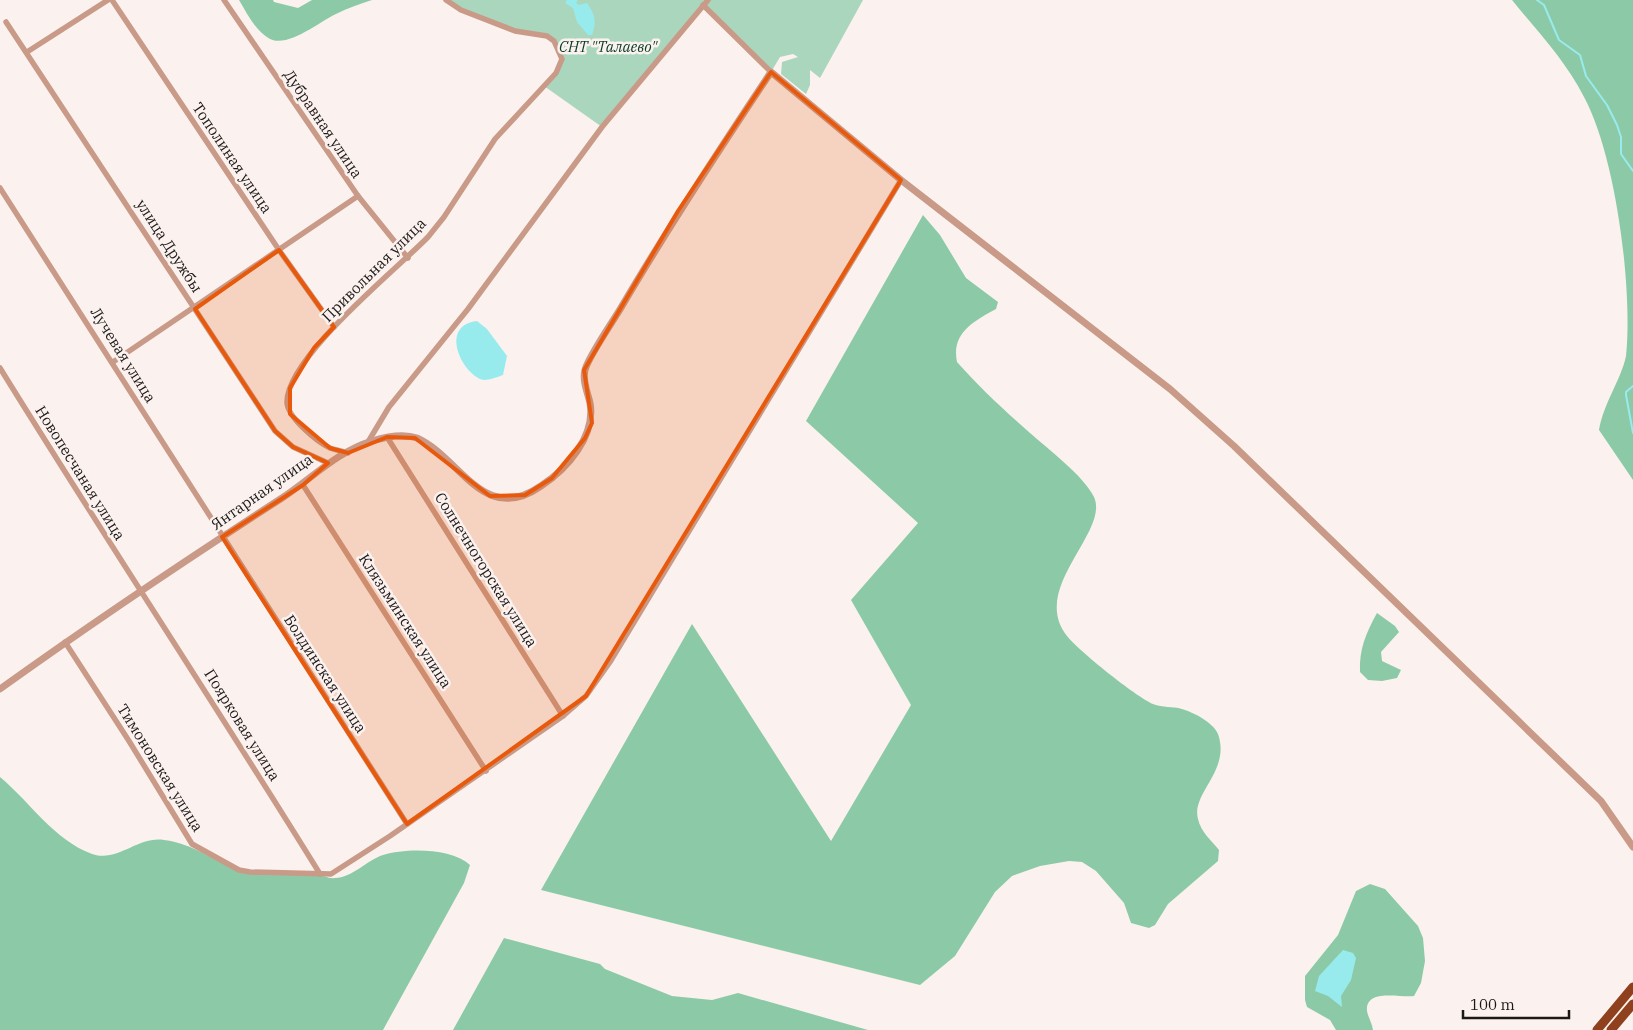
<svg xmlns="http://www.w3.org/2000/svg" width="1633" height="1030" font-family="'IBM Plex Serif',serif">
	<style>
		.green { fill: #aad6bd }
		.forest { fill: #8ccaa7 }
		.water { fill: #98ebed }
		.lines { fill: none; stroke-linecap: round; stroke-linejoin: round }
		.stream { stroke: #98ebed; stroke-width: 2 }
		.minor { stroke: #c99a87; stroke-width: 5.5 }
		.tertiary { stroke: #c99a87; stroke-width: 7 }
		.trunk { stroke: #8e411c; stroke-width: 9 }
		.marked { fill: #e8590c; fill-opacity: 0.2; stroke: #e8590c; stroke-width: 4; stroke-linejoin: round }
		.labels { text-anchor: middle; stroke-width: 5; stroke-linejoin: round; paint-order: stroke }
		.park-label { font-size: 15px; font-style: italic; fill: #083c25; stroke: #fbf2ef }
		.street-label { font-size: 15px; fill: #1b1817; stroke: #fbf2ef }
	</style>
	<rect width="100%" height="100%" fill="#fbf2ef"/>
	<path class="green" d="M446,0h417l-43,78 -10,-8v15l-4,9 -25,-20 1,-12 16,-5 -5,-3 -13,3 -9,15 -68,-66 -101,121 -58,-41 15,-19v-18l-12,-13 -24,-3 -62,-23z"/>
	<g class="forest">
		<path d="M239,0h34l1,2 24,6 14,-8h60c-12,4 -24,8 -36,14 -16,7 -47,34 -66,25 -15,-8 -23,-26 -31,-39z"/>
		<path d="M1512,0h121v480l-34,-50c5,-28 22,-50 27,-74 7,-66 -10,-200 -42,-259 -18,-36 -47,-66 -72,-97z"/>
		<path d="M923,215l17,20 26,43 32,24 -2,7c-22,12 -45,24 -39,53 22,25 48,49 73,71 18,16 54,43 64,64 16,35 -65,91 -27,139 12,15 68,60 86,68 10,4 19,2 29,5 11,3 32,14 36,25 13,37 -27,59 -20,85 3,13 13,21 21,31l-1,11 -50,43 -13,21 -6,3 -18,-5 -7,-20 -28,-32 -14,-9 -13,-1 -29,5 -28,10 -17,16 -40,64 -35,29 -379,-95 151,-266 139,217 80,-136 -60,-105 67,-77 -112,-102z"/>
		<path d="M1377,613l18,13 4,6 -18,20 1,9 19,9 -4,8 -15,3 -14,-1 -8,-8c-1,-23 6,-39 17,-59z"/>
		<path d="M0,777c30,25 54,63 92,77 26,9 45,-18 72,-14 30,3 52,24 81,31 22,6 49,2 72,4 6,0 12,4 18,3 17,0 32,-18 48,-23 24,-7 68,-7 87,10l-6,18 -81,147h-383z"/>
		<path d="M1370,884l15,5 33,37 5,12 2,23 -4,22 -7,13c-13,2 -49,-8 -47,15 1,6 5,12 6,19h-37l-6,-10 -23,-13 -2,-7v-24l33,-41 18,-44z"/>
		<path d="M504,938l96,26 5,5 67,27 40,4 26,-7 130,37h-415z"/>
	</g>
	<g class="water">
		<path d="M567,0h11l-2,3 3,2 8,-2c8,12 10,18 5,32h-4l-11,-13 -4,-14 -8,-5z"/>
		<path d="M477,321l10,8 20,27 -4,19c-6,2 -13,5 -19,5 -20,-3 -47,-54 -7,-59z"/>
		<path d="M1343,950l10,3 3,5 -5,22 -10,16 1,11 -14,-11 -13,-5 4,-15z"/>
	</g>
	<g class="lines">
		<g class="stream">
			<path d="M1537,0l7,5 15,35 21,15 6,21 21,29 10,20 4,12v17l12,17"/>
			<path d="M1633,386l-7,6v3l7,38"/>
		</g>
		<g class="minor">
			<path d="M112,0l167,250 55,77"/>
			<path d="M224,0l134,196 50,62"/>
			<path d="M703,5l68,67"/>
			<path d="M6,22l269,409 18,16 35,16"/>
			<path d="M27,52l81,-52"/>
			<path d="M0,188l407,636"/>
			<path d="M113,362l245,-166"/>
			<path d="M0,368c105,170 215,336 320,506"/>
			<path d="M387,437l176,279"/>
			<path d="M368,442l21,-35 79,-98 134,-182 106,-127"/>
			<path d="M348,453c-6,-2 -13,-3 -18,-5 -13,-6 -43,-31 -43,-46 0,-45 109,-132 141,-165l16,-20 51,-78 61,-66 6,-14 -8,-18 -7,-5 -32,-5 -54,-21 -15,-10"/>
			<path d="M303,485l183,286"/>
			<path d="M65,642l64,99 63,103 47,26 11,2 81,2 59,-38 173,-120 23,-20 24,-34 291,-482"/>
		</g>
		<path class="tertiary" d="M0,689c92,-66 186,-129 282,-191 29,-19 56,-47 90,-57 13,-4 31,-8 45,-3 44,20 66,88 124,48 26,-17 55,-50 49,-83 -2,-10 -8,-22 -5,-33 3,-13 29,-50 37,-64 47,-80 97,-156 149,-234l130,108 269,209 64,57 367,355 32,46"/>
		<g class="trunk">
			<path d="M1597,1030l36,-43"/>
			<path d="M1611,1030l22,-26"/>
		</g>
	</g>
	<path class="marked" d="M771,72l130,108 -315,516 -179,128 -185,-287 81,-52 25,-22 -35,-16 -18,-16 -80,-122 84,-59 55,77 -20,21 -24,40v26l40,34 18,5 39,-16 28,1 75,58 35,-1 27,-17 33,-40 7,-15 -8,-53 94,-159z"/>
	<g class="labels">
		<g class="park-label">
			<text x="608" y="52">СНТ "Талаево"</text>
		</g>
		<g class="street-label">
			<text transform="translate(323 124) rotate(56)" y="5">Дубравная улица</text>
			<text transform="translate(232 158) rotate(56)" y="5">Тополиная улица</text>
			<text transform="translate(169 246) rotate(57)" y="5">улица Дружбы</text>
			<text transform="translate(374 270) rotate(-45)" y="5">Привольная улица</text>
			<text transform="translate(123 355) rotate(58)" y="5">Лучевая улица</text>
			<text transform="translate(80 473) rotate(58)" y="5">Новопесчаная улица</text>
			<text transform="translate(262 492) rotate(-35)" y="5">Янтарная улица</text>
			<text transform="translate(486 570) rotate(58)" y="5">Солнечногорская улица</text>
			<text transform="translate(405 621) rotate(57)" y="5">Клязьминская улица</text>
			<text transform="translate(325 674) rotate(57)" y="5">Болдинская улица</text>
			<text transform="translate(242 725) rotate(58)" y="5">Поярковая улица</text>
			<text transform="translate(160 768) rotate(58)" y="5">Тимоновская улица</text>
		</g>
	</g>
	<path d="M1463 1010v8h106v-8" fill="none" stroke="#1b1817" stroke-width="2.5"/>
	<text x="1470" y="1010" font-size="15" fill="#1b1817" stroke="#fbf2ef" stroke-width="4" paint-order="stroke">100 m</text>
</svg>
